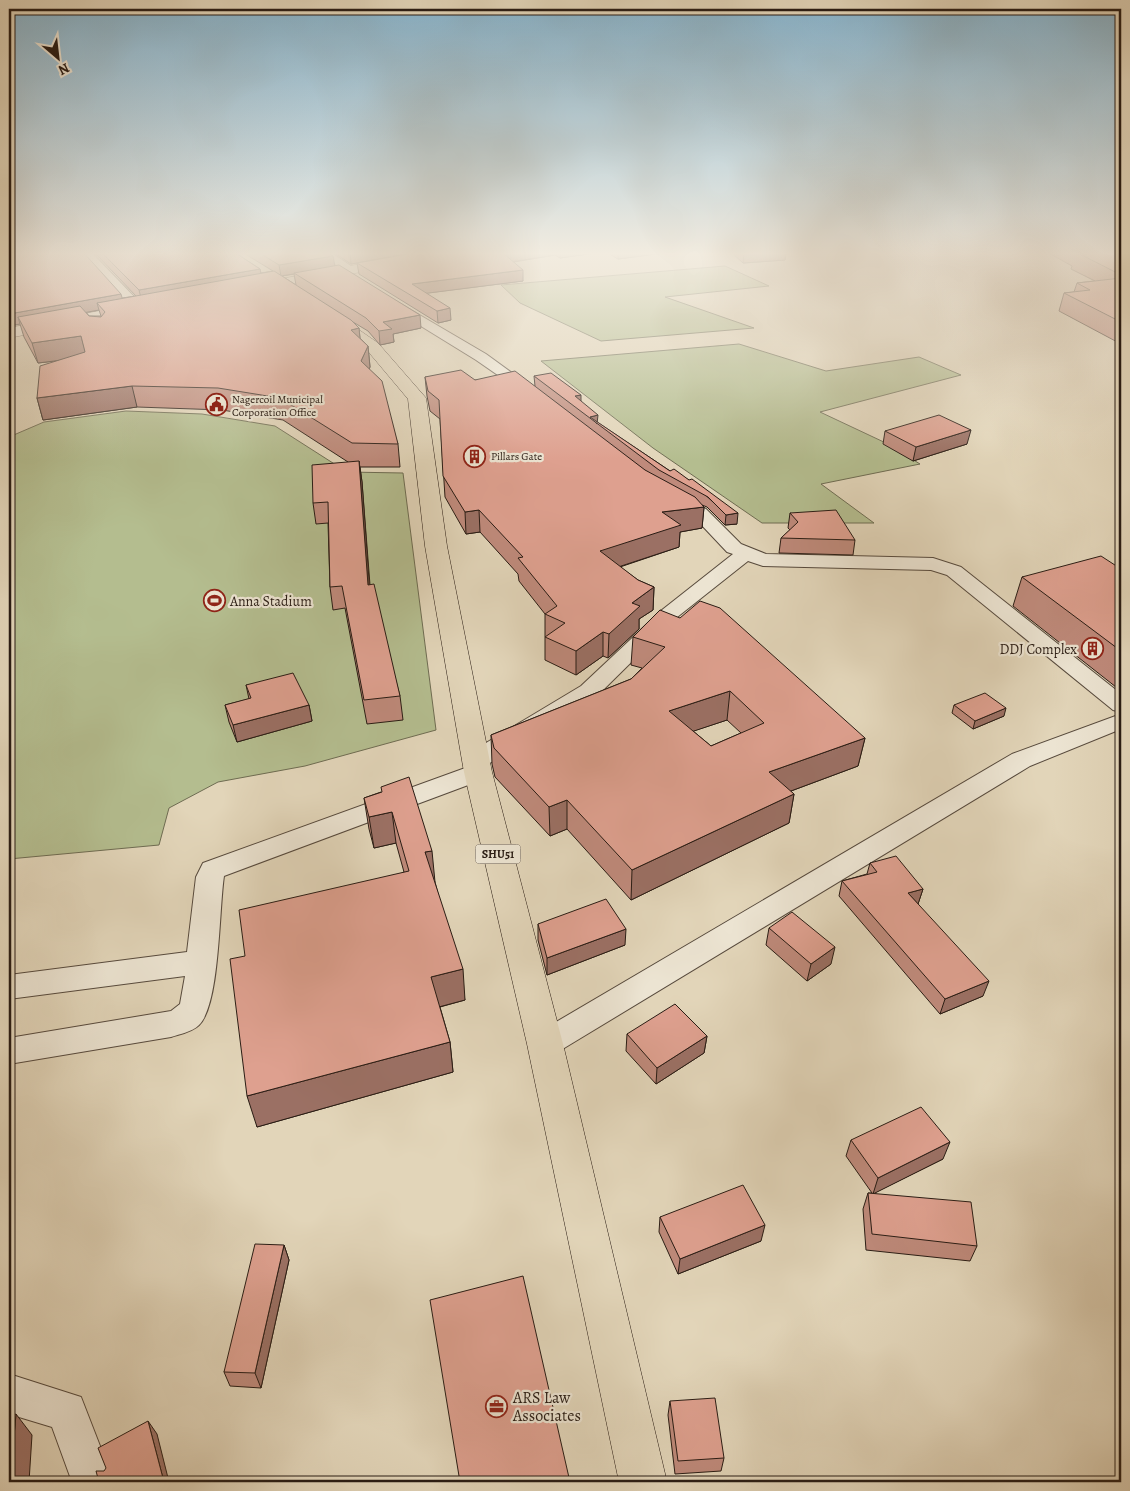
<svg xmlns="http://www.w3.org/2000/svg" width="1130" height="1491" font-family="Alegreya,serif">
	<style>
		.green { fill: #b4bd8f; stroke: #6e6c52 }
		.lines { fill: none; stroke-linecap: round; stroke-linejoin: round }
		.minor-casing { stroke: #574a3d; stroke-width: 2 }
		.tertiary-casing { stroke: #574a3d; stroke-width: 1 }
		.primary-casing { stroke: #291c14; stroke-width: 1 }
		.minor { fill: #ece4d2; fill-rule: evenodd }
		.tertiary { fill: #ece4d2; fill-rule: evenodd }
		.primary { fill: #e2d5b9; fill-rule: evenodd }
		.wall { fill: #bf8a7b; stroke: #291c14; fill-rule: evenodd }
		.shaded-wall { fill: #9b7064; stroke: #291c14 }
		.building { fill: #dea08f; stroke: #291c14; fill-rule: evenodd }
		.labels { text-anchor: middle; stroke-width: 4.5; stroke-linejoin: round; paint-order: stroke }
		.far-poi-label { font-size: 11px; fill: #291c14; stroke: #ece4d2; text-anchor: start }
		.shield { fill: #ece4d2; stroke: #64584d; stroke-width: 1 }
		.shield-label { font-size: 12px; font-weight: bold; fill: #291c14 }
		.poi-label { font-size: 14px; fill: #291c14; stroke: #ece4d2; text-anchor: start }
		.near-poi-label { font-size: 16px; fill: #291c14; stroke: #ece4d2; text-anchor: start }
	</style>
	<rect width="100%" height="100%" fill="#e2d5b9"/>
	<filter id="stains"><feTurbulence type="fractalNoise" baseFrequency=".004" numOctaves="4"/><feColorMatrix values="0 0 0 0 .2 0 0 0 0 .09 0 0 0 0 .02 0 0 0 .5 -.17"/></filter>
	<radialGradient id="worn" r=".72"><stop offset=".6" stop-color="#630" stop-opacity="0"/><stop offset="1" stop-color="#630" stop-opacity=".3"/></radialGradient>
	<g class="green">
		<path d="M725,266l44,20 -104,11 89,31 -153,13 -81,-38 -19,-18z"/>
		<path d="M739,344l87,27 93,-14 42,18 -141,37 68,32 32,20 -99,20 53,39h-112l-109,-75 -112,-87z"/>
		<path d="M126,411l76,3 73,12 72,46 56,1 33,257 -131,36 -87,16 -49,26 -10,37 -150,14v-422l35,-15z"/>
	</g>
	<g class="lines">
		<defs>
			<g id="minor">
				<path d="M79,252h12l51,53 1,3 -1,3h-10z"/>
				<path d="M316,252h14l27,18 -6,4 -4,-2z"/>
				<path d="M394,300l92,54 51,37 -2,3h-10l-49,-34 -86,-53 -2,-3z"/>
				<path d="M677,496l29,13 35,35 25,10 167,4 28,9 160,127v18l-8,-2 -166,-135 -16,-5 -168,-4 -15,-5 -72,57 -79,78 -112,70 5,6 -3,6 -263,98c-5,32 -4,129 -25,149 -7,7 -19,9 -28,12l-162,27v-26l162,-27 9,-7 5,-28 -176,23v-24l178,-23 9,-75 7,-14 265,-96 -5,-6 3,-6 115,-69 81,-76 71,-56 -6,-2 -33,-35 -23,-12 -3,-4 3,-4z"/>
				<path d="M1121,714v15l-91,37 -474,287 -11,4 -11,-4 -5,-9 5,-9 478,-281z"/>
				<path d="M9,1374l72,23 33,85h-42l-20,-55 -43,-13z"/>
			</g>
			<g id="tertiary">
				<path d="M425,252h28l-7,4 -192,36 -7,-4 7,-4z"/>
				<path d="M137,304l7,4 -2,3 -133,27v-10z"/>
			</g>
			<path id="primary" d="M328,311l5,1 45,31 48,55 21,148 45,226 71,272 104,438h-48l-92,-438 -63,-272 -39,-226 -17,-147 -42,-50 -43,-31 -2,-3z"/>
		</defs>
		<use href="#minor" class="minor-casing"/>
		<use href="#tertiary" class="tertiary-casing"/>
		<use href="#primary" class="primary-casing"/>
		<use href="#minor" class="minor"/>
		<use href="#tertiary" class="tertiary"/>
		<use href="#primary" class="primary"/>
	</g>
	<g class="wall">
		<path d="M9,252l113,46 14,-2 -42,-44h140l26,17 1,4 12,-2 -31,-19h85l6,4 1,10 87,62 -28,6 1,8 -14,3 -12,-14 -15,-9 6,6 1,10 8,8 2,21 -1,2 29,75 2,23h-40l2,15 8,103 30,111 3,24 -36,4 -22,-116 -12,2 -3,-23 -2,-64 -12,1 -3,-21 35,-41 -65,-42 -61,-10 -85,-3 -94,13 -6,-22 19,-37 -18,2 -14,-26 -4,-13 -11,2zM294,274l2,11 -14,-9zM99,310l2,6h-12l-3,-4z"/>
		<path d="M333,252h82l-64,12z"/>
		<path d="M419,252h183l-42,6 -5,-3 -41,7 9,19 -96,12 24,27 -13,3 -79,-49 -2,-11z"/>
		<path d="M606,252h65l-53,7z"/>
		<path d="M731,252h55l-1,8 -42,3z"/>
		<path d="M1047,252h74v92l-62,-33 5,-18 10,-1 3,-9 18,-2 -24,-12 1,-3z"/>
		<path d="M534,376l47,25 16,21 73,49 19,9 48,44 -12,1 -18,-18 -5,-2 2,2 -2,21 -22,4 -1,15 -59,20 18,13 16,7 -1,23 -14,9v10l-31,29 -5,-2 -27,19 -31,-15v-46l-26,-33 -1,-7 -38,-42 -14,2 -21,-37 -5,-78 -10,-8 -3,-15 -2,-19 50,3 60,6z"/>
		<path d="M885,431l82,13 -54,17 -30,-17z"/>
		<path d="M790,513l65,27 -2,15 -74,-2 2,-15 9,-8 -2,-2z"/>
		<path d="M1121,569v122l-108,-85 9,-29z"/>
		<path d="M660,610l205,128 -7,28 -67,25 3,3 -5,29 -158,77 -64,-71 -17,7 -55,-59 -3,-13 -1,-29 140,-56 11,-11 -11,-3 2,-28zM727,720l14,13 -30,13 -18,-15z"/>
		<path d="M246,685l63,20 3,16 -75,21 -8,-20 -4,-17 24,-6z"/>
		<path d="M954,705l50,11 -31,13 -21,-16z"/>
		<path d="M381,792l54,90 30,118 -25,7 10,35 3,30 -196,55 -12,-171 159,-84 -8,-29 -22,5 -5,-19 -5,-31z"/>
		<path d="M870,863l53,26 -5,15 65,92 -43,18 -101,-118 3,-15 25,-7z"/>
		<path d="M538,924l87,21 -78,30 -9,-35z"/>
		<path d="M769,928l62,36 -24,17 -41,-36z"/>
		<path d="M627,1034l80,2 -3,17 -48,31 -30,-33z"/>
		<path d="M851,1140l92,19 -69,34 103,53 -7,15 -104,-11 -3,-41 5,-16h4l-26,-37z"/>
		<path d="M660,1217l101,24 -83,33 -19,-42z"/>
		<path d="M284,1245l5,15 -28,128 -31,-2 -6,-14z"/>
		<path d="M1121,1279v13l-4,-7z"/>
		<path d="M670,1401l54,57 -3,13 -46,3 -7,-59z"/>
	</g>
	<g class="shaded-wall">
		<path d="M9,252h29l-29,5z"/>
		<path d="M354,252h61l-64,12 -1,-11z"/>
		<path d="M508,252h47v3l-51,8 -1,-10z"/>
		<path d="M560,252h42l-42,6z"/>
		<path d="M618,252h53l-53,7z"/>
		<path d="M744,252h42l-1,8 -42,3z"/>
		<path d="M333,256l2,11 -54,9 -2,-11z"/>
		<path d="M260,269l2,11 -120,22 -3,-12z"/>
		<path d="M523,270v11l-110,14 -1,-11z"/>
		<path d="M121,294l3,11 -27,-2 2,7 -77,14 -4,-7 2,7 -11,2v-12z"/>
		<path d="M450,308l1,12 -13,3 -1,-12z"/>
		<path d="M420,315l1,13 -28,6 1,8 -14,3 -1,-14 4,-9z"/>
		<path d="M359,328l2,21 -10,-19z"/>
		<path d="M81,336l6,21 -49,6 -6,-20z"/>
		<path d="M368,346l2,21 -6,15 -3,-21z"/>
		<path d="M132,386l5,21 -94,13 -6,-22z"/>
		<path d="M581,395v9l-6,-8z"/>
		<path d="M598,415l-1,9 -7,-7z"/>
		<path d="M971,430l-4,14 -54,17 3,-14z"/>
		<path d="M359,461l3,21 9,126 -3,-23z"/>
		<path d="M704,507l-2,21 -22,4 -1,15 -79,26v-22l62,-39z"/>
		<path d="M479,510l1,22 -14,2 -1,-22z"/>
		<path d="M738,513l-1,11 -12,1 1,-10z"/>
		<path d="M654,587l-1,23 -14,9v10l-31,29 1,-24 23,-31z"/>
		<path d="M603,632v24l-27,19v-24z"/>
		<path d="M730,691l-3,29 -60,20 2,-29z"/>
		<path d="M309,705l3,16 -75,21 -4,-17z"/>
		<path d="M1006,708l-2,8 -31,13 2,-8z"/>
		<path d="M865,738l-7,28 -94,35 5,-29z"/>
		<path d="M794,794l-5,29 -158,77 1,-30z"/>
		<path d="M567,800v29l-17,7 -1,-29z"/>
		<path d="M392,812l4,31 -22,5 -5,-31z"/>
		<path d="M432,851l3,31 -6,1 -4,-31z"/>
		<path d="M923,889l-5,15 -10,-11z"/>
		<path d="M626,929l-1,16 -78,30v-17z"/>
		<path d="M835,947l-4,17 -24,17 4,-17z"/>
		<path d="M463,969l2,31 -30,8 -4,-31z"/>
		<path d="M989,981l-6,15 -43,18 5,-15z"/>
		<path d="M707,1036l-3,17 -48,31 1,-16z"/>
		<path d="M450,1042l3,30 -196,55 -10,-31z"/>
		<path d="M950,1142l-7,17 -70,35 5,-16z"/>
		<path d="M765,1225l-4,16 -83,33 2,-15z"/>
		<path d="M284,1245l5,15 -28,128 -6,-15z"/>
		<path d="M16,1414l16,21 -3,47h-19z"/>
		<path d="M148,1421l9,13 12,48h-5z"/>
	</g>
	<g class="building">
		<path d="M28,252h55l38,42 -112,20v-59z"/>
		<path d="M101,252h133l26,17 -121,21z"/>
		<path d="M258,252h69l6,4 -54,9z"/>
		<path d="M419,252h89l-5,1 20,17 -111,14 38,24 -13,3 -80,-48z"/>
		<path d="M1076,252h45v23z"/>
		<path d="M339,265l81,50 -37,7 9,7 -13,2 -13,-13 -72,-45z"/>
		<path d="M274,271l77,49 8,8 -8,2 17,16 -7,15 21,20 16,63 -46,-1 -72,-45 -62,-10 -86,-2 -95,12 3,-32 45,-14 -4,-16 -49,7 -14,-26 62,-11 9,10 12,1 4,-5 -8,-9z"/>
		<path d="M1121,278v44l-57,-29 26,-3 -13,-7z"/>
		<path d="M461,370l14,10 40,-9 130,99 50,27 9,10 -42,5 19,13 -81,26 38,29 16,7 -22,16 8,3 -31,28 -6,-2 -27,19 -31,-14 20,-14 -20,-9 12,-8 -39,-48 5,-1 -44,-47 -14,2 -22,-36 -4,-76 -11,-9 -3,-14z"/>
		<path d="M551,373l30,22 -6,1 23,19 -8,2 80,54 4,-2 15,11 3,-1 46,34 -12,2 -18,-18 -49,-27 -125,-94z"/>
		<path d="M939,415l32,15 -55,17 -31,-16z"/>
		<path d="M359,461l9,124 6,-1 26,112 -36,4 -22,-114 -12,1 -2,-85 -15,1 -1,-38z"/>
		<path d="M836,510l19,30 -74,-2 17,-16 -8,-9z"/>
		<path d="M1101,556l20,13v82l-99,-74z"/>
		<path d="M700,601l20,7 145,130 -96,34 25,22 -162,76 -65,-70 -18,7 -55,-59 -3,-13 140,-56 34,-32 -32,-10 27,-27 20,8zM730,691l34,32 -53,23 -42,-35z"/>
		<path d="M293,673l16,32 -76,20 -8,-20 26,-7 -5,-13z"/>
		<path d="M985,693l21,15 -31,13 -21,-16z"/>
		<path d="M409,777l23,74 -7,1 38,117 -32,8 19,65 -203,54 -17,-137 15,-3 -6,-46 170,-39 -17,-59 -23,5 -5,-19 18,-6 -1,-5z"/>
		<path d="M896,856l27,33 -15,4 81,88 -44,18 -103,-118 35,-9 -7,-9z"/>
		<path d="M606,899l20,30 -79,29 -9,-34z"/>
		<path d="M792,912l43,35 -24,17 -42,-36z"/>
		<path d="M675,1004l32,32 -50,32 -30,-34z"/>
		<path d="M921,1107l29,35 -72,36 -27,-38z"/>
		<path d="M743,1185l22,40 -85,34 -20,-42z"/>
		<path d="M868,1193l103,9 6,44 -105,-12z"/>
		<path d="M255,1244l29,1 -29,128 -31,-1z"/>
		<path d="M523,1276l47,206h-110l-30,-182z"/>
		<path d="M715,1398l9,60 -46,3 -8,-60z"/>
		<path d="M16,1414l-6,68h-1v-66z"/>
		<path d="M148,1421l16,61h-65l-3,-11h8l2,-3 -8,-20z"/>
	</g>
	<linearGradient id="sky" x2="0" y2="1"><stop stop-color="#87b6d1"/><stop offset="0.55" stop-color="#f2ece0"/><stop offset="1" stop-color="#f2ece0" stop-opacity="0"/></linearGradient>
	<rect width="1130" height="461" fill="url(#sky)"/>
	<defs>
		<symbol id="civic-ring" viewBox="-11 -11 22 22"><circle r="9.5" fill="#ece4d2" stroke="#8f2418" stroke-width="1.5"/><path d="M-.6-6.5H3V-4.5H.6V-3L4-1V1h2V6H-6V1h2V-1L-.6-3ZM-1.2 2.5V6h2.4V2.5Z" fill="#8f2418"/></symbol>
		<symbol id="building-ring" viewBox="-11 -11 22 22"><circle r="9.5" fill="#ece4d2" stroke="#8f2418" stroke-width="1.5"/><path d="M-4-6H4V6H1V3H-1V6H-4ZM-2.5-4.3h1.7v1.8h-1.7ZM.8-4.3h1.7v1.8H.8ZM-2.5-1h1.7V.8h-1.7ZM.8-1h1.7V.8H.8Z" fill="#8f2418"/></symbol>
		<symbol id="stadium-ring" viewBox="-11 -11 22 22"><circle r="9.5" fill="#ece4d2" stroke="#8f2418" stroke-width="1.5"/><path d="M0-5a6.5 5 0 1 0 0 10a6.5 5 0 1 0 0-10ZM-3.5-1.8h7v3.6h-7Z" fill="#8f2418"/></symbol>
		<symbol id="office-ring" viewBox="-11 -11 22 22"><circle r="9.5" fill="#ece4d2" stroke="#8f2418" stroke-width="1.5"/><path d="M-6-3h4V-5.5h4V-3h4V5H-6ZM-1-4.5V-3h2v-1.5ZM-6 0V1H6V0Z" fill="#8f2418"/></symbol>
	</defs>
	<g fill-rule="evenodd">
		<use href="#civic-ring" x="204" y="392" width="25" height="25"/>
		<use href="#building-ring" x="462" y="444" width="25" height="25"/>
		<use href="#stadium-ring" x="202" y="588" width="25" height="25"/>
		<use href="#building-ring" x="1080" y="636" width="25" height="25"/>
		<use href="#office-ring" x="484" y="1394" width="25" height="25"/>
	</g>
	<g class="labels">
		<g class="far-poi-label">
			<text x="232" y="403">Nagercoil Municipal<tspan x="232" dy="13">Corporation Office</tspan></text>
			<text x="491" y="460">Pillars Gate</text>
		</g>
		<rect class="shield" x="475.5" y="844.5" width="45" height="19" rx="4"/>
		<g class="shield-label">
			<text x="498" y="858">SHU51</text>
		</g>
		<g class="poi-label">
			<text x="230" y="606">Anna Stadium</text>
			<text x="1077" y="654" text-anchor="end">DDJ Complex</text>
		</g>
		<g class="near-poi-label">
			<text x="513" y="1403">ARS Law<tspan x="513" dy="18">Associates</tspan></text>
		</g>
	</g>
	<rect width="1130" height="1491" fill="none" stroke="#e2d5b9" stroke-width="30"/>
	<rect x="10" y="10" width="1110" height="1471" fill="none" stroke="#291c14" stroke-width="2.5"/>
	<rect x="15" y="15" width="1100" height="1461" fill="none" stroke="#291c14"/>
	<g transform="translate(58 58) rotate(152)" stroke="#ece4d2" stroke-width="4" paint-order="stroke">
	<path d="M0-4L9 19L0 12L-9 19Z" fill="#291c14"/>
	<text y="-8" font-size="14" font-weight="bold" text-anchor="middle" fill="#291c14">N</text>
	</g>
	<rect width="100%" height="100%" filter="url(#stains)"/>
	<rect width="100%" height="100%" fill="url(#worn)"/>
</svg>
